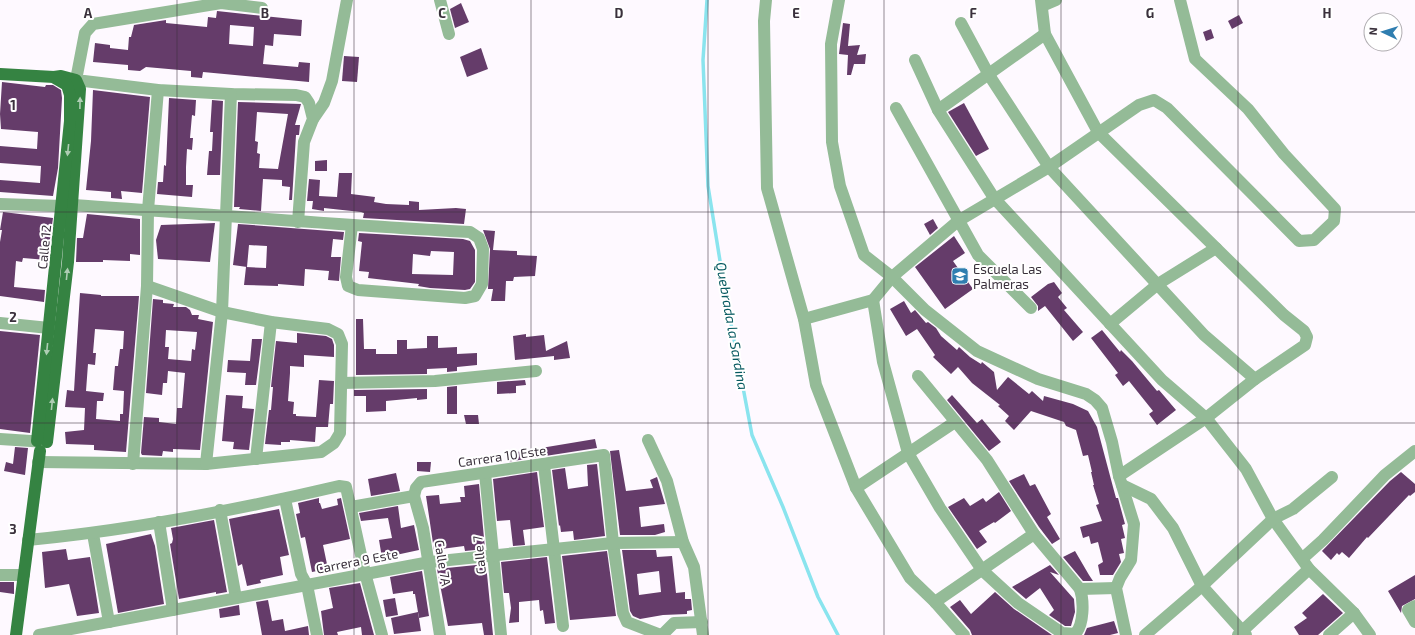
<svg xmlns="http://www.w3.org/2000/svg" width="1415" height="635" font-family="'Exo 2',sans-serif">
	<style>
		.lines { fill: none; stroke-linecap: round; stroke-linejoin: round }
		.stream { stroke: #8ae4ee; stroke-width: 3.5 }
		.building { fill: #653c6a; fill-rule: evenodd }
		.minor { stroke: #94bb97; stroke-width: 12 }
		.major { stroke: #358342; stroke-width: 12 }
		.oneway { fill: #aecdb3 }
		.grid { fill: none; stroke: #3a313c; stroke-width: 1; stroke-opacity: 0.55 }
		.labels { text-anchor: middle; stroke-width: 4; stroke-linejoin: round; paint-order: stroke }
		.street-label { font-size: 13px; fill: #3a313c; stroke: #fff }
		.poi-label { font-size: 13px; fill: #3a313c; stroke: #fff; text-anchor: start }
		.water-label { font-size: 14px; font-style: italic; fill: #065960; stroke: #fff }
		.grid-label { font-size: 13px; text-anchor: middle; font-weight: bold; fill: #3a313c; stroke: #fff; stroke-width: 4; stroke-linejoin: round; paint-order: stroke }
	</style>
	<rect width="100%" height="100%" fill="#fef9ff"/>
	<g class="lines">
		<path class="stream" d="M707,0l-4,60 5,126 17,106 27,143 31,72 35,90 20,38"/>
	</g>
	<g class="building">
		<path d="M461,3l8,19 -14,6 -5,-19z"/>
		<path d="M217,11l85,9 -1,16 -27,-2 -1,12 -8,-1 -2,19 35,3 1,-5 11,1 -1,19 -106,-10 -1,6 -11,-1v-6l-45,-4 -6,4 -12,-1v-5l-35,-3 2,-19 15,2v3l18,2 1,-13h2l3,-12 32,-5v3l41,4 1,-10 8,1zM230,25l24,2 -1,19 -24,-2z"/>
		<path d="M1239,15l4,8 -11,6 -4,-8z"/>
		<path d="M843,23l7,1 -2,22 12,-1 -3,10 9,-1 -1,10h-11l-3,11h-4l1,-20 -9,-1z"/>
		<path d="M1211,29l3,9 -8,3 -3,-9z"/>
		<path d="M481,48l7,21 -21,8 -7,-20z"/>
		<path d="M344,56l15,1 -2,25 -15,-1z"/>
		<path d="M2,82l43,5 1,-2h7l8,5 1,8 -4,70 -5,28 -53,-4v-12l40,3 1,-17 -41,-3v-17l37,3 1,-17 -37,-3 -1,-15z"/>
		<path d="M93,90l57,7 -8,96 -21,-2 1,8 -11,-1v-6l-25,-2 5,-49z"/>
		<path d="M169,98l27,2 -1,16 -3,-1 -2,23h3l-1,12 -5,-1 -1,18v18h7l-1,12 -35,-3 1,-12h5l1,-17 2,1z"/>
		<path d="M212,100l11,1 -3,74h-13l2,-24h3l1,-19h-3z"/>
		<path d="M238,102l63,2 -6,21h5l-1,10h-3l-4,65h-3l1,-13 -8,-1v-6l-19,-1 -2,32 -22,-2 1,-2h-6zM257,112l31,2 -10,55 -19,-1 1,-14 -3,-1 1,-11 -3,-1z"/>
		<path d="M964,103l25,46 -13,7 -28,-44z"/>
		<path d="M327,160v11h-12v-10z"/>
		<path d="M339,173h13l-1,21 24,3 -1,5 12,2 23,1v-4l10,1v8l37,-2 10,1 -2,15 -101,-6 1,-5 -3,-1 -37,-4v3l-12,-2 1,-8h-6l2,-22 11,1 -1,16 18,1z"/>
		<path d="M3,212l50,6 -6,42 -24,-2 -1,4 -6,-1 -2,26 31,3 -1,12 -44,-6v-54l2,-12h-2z"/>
		<path d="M87,214l53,5v36l-10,-1v7l-27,-1v2h-27l1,-24h6z"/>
		<path d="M933,219l5,9 -8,7 -6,-11z"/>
		<path d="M215,223l-5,39 -52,-3 -2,-19 5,-15z"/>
		<path d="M238,224l106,8 -1,8 -10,-1 -2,18h10l-2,24 -11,-1 1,-9 -24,-2 -1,17 -26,-2v2l-34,-1 2,-18 20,1 1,-22 -18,-1 -2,22 -14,-2z"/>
		<path d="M483,230l12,1 -2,19 24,1v4l20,1 -2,20 -21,1 -1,4h-7l-1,20h-14l2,-12h-5l2,-40z"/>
		<path d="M359,233l104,6 7,2 5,9v32l-5,7 -5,1 -35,-2 -12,-2 1,-2 -51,-6 1,-6 -10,-1 3,-29 -4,-1zM431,251l23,1 -1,23 -41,-1 1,-20 17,2z"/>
		<path d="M954,236l11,17 -12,8 20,28 -28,20 -30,-42z"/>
		<path d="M1054,282l8,11 -4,4 9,11 -3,2 19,22 -10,9 -28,-35 -7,5v-5l-7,-9 17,-13z"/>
		<path d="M80,293l21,2v1h38l-13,156 -32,-2v-5l-28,-1 -1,-12 19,-2 1,-22 -20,-1 2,-17 7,1zM95,329l29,2 -1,18h-3l-2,17h-3l-2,24 11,1 -1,23h-3v7l-24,-2 1,-18h6l1,-8 -18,-2 2,-27 7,1 1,-12h-3z"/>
		<path d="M153,299l10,1v3l11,1 -1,3h13l4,3 2,5h7l-1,4 15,3 -13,128 -27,-1v3l-10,-1 -1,5 -20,-1 -1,-2 3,-36 15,1v4l17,2 1,-16h5l3,-35 -17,-2 -1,12h-4l-1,12 -16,-2zM166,330l31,2 -2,18 -3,-1 -1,12 -23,-2 1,-12h-4z"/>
		<path d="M904,301l7,12 4,-3 11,13 2,-1 8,6 5,8 16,14 2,-3 11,10 11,7 1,-2 12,10 3,18 11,-13 21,17 3,-3 11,10 1,-5 29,8 15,7 9,16 16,60 3,11h2l7,26 -3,1 3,13 -4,1 3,14 -5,1 2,8 -8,13h-13l-2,-10 5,-3 -5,-20 -7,2 -2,-8 -6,2 -3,-11 22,-6 -6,-16 3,-1 -6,-19h1l-3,-13h1l-4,-17 -5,1 -7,-26 -10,-4 -2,-4 -33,-11 -17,19 -9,-9 4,-5 -11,-10 2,-1 -28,-22 -14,-16 -7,7 -18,-17 2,-2 -18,-26 -11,7 -16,-27z"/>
		<path d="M356,319h7l1,30h12v5h21v-14h10v9l20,-1v-12h11v12l19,-1v7l20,-1v12l-20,2v4l-10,1v-4l-20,1v5l-71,1z"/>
		<path d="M1102,330l18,22 1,-2 11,11 25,30 2,-1 17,20 -19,15 -8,-11 4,-3 -24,-30 -6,5 -8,-11 3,-2 -27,-35z"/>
		<path d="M0,331l40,4 -10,98 -30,-4z"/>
		<path d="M297,333l29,3 6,3 2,6v12l-30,-2v12l-14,-1v7l-2,28 6,1 -1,12h3v2l20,1 3,-37 15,1 -1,23h-3l-2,23h-12l-1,15 -25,-2v2h-9v3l-16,-1 4,-34h2l2,-23h-2l5,-46 21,2z"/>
		<path d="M526,334v3l18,-2 2,16 21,-10 3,17 -16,2v-4l-39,4 -2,-24z"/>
		<path d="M252,339h10l-6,46h-11l1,-12 -19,-1 1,-12 22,1z"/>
		<path d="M525,380l1,5 -10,1v7l-19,1v-12z"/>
		<path d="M457,386v28h-10v-27z"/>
		<path d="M427,389v10l-10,1v-2l-31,3v10l-20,1v-16h-12v-6z"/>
		<path d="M226,395l17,1 -1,12 12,1 -5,41 -16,-1 1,-7 -12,-1z"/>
		<path d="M952,395l25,28 5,-4 19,23 -12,9 -42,-51z"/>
		<path d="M464,415h14l1,9h-13z"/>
		<path d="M595,439l2,9 -90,14v-7l10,-1v-2z"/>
		<path d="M15,447l13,1 -3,27 -21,-4 2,-9 7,2z"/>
		<path d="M619,450l7,41 27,-3 -3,-8 7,-3 8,27 -26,3 2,20 23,-3 1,8 -10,3h-35l-10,-84z"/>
		<path d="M417,462h14l-1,10 -13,-1z"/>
		<path d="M597,464l8,72 -31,4 -1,-9 -12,1 -1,-7 -1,1 -7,-56 13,-2 3,21 20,-3 -1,-21z"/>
		<path d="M537,472l7,55 -21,3 2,15 -12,1 -3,-26 -13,1 -4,-42z"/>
		<path d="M1401,472l14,12v8l-5,4 -1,-1 -41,43 -1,-1 -18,21 -7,-6 -3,3 -2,-2 -6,7 -9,-9 68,-70z"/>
		<path d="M396,473l4,18 -29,5 -3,-17z"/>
		<path d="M1024,474l6,12 5,-2 16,30 -4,3 13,22 -8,5 -13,-17 -30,-46z"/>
		<path d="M479,484l6,65 -20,2 -1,-5 -30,4 -8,-54 13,-1 1,9 21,-2 -1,-5h5l-1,-11z"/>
		<path d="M999,492l12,19 -16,12 -1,-1 -15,9 8,11 -10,7 -29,-42 16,-9 6,8 13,-8 3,4z"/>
		<path d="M319,498v5h1l2,6 16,-4 -1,-6 4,-1 9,41 -27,6 5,24 -16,3 -7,-35 -4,1 -5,-24 4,-1 -2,-10z"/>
		<path d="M398,506l3,22 13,-3 5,25 -37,8 -3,-18 13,-2 -4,-20 -27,3 -2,-8z"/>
		<path d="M279,509l10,46 -9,2 3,18 -23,5 1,3 -14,3 -5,-22 -4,2 -9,-47z"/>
		<path d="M214,520l13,72 -11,2v-2l-37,7 -9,-55 2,-1 1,-4 -2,-11z"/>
		<path d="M151,534l4,12 9,58 -46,9 -12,-69z"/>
		<path d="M66,549l2,11 22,-3 9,56 -22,3 -8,-32 -24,4 -3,-36z"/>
		<path d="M622,550h34l1,7 15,-1 4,37 9,-1v7h6l1,11 -5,1v3l-24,1 -23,4 -7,-3 -3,-5zM659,571l2,21 -22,3 -2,-21z"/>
		<path d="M607,551l9,65 -46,4 -8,-64z"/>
		<path d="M1075,551l14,24 4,6h-10l-20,-24z"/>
		<path d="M547,557l8,66 -10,1 -2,-14 -3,1 -1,-11 -20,2v20l-10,1 2,-15 -2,-15h-5l-3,-31z"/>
		<path d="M486,564l7,71h-9l-2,-12 -34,3 -11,-57z"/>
		<path d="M1050,565l9,10 -9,-3 24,27 1,13 -4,14h-6l-16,-11 5,-5 -14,-22 -14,11 -14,-12z"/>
		<path d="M422,571l7,45 -10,2 -4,-24h-2v-3l-20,3 -3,-17z"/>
		<path d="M1415,575v24l-13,7 -1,7 -13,-22z"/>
		<path d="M0,582h14v12l-14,-2z"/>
		<path d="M360,583l14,52h-12l-1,-8 -24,5 1,3h-14l-3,-24 12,-3 -4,-20z"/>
		<path d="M995,592l19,17 38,26h-80l-2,-5 -20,-23 10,-7 11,14z"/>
		<path d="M1323,594l20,19 -25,22h-19l-5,-8 13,-9 -5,-5z"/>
		<path d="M395,598l3,17 -12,2 -3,-17z"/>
		<path d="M268,600l4,21 11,-2 2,12 23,-5 1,9h-47l-6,-33z"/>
		<path d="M239,605l1,10 -20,3 -1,-9z"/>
		<path d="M418,612l3,19 -27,3 -3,-16z"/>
		<path d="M1114,621l4,12 -8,2h-26l3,-7z"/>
	</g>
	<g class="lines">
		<g class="minor">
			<path d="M440,0l9,34"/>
			<path d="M766,0l-2,21 3,167 37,131 12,66 40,103 54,90 25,24 29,33"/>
			<path d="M839,0l-8,44 1,98 8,44 24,69 28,22 33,33 52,41 61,28 48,15 9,6 7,8 10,34 7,34 15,48 -3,36 -11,18 -4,10 10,47"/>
			<path d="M1041,0l4,34 53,98 186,183 20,16 3,6 -2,8 -50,34 -49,39 -87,58"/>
			<path d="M1042,6l14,-6"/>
			<path d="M262,8l-41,-5 -128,21 -8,9 -9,47 82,10 73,4 65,1 9,2 4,6 4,16 -9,23 -6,80"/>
			<path d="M961,23l28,52 60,92 155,168 51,44"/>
			<path d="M915,60l23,50 56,88 168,182 44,38 40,51 27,50 36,50 45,44 16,22"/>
			<path d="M896,108l82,147 53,53"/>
			<path d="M938,110l107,-76"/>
			<path d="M313,119l11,-16 8,-22 15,-81"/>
			<path d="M0,204l62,2"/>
			<path d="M73,205c132,9 264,20 397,27l9,6 4,11 -1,35 -7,12 -10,2 -107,-8 -10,-4 -2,-9 6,-52"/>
			<path d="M873,300l10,62 25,91 32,55 42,62 36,33 44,30 13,1c9,-9 9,-33 5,-45l-46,-55 -47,-74 -69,-84"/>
			<path d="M804,319l69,-19 19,-23 66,-56 91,-54 90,-62 15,-5 13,8 132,133 15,-1 20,-19 1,-12 -51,-55 -36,-45 -53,-50 -15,-59"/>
			<path d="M0,323l49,5"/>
			<path d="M1110,324l48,-40 58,-36"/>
			<path d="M341,383l94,-2 101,-10"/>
			<path d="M0,439l46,3"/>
			<path d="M648,440l19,41 16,61 11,25 9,68"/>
			<path d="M256,459l15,-137"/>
			<path d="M38,462l168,2 115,-12 13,-9 6,-10 2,-89 -4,-10 -10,-5 -57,-7 -49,-10 -75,-26"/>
			<path d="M133,464l14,-178 1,-76 10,-120"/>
			<path d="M206,464l16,-152 9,-218"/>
			<path d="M544,465l19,161"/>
			<path d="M485,473l16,162"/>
			<path d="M1122,485l29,14 22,29 29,58 44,49"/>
			<path d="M856,488l99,-66"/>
			<path d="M414,496l2,-8 5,-6 183,-27 9,88 10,70 4,9 34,13"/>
			<path d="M414,496l9,32 17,107"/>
			<path d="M285,499l16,75 6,11 10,50"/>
			<path d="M351,507l63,-11"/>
			<path d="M220,510l16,88"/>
			<path d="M159,522l14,88"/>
			<path d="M93,534l16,88"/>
			<path d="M28,540c104,-10 209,-30 311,-54l7,1 19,86 17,62"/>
			<path d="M1303,558l20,-18 62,-65 30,-24"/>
			<path d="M0,575h24"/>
			<path d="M1080,589l36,-1"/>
			<path d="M935,602l99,-68"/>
			<path d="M1415,606l-7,4 7,12"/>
			<path d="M39,635l391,-73 183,-19 70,-1"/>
			<path d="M662,635l12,-12 28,-1"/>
			<path d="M1145,635l57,-49 71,-67 20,-10 39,-32"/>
			<path d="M1238,635l71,-66"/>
			<path d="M1329,635l25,-22"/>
		</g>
		<g class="major">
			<path d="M0,74l54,3 7,-1 15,4 4,9 -12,173 -21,180"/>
			<path d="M37,441l33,-320v-26l-3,-10 -12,-7"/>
			<path d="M16,635l24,-184"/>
		</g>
	</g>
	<defs><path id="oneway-solid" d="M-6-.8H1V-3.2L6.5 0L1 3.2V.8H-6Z"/></defs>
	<g class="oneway">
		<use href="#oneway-solid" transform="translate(80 103) rotate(-89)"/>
		<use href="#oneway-solid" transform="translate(68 150) rotate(96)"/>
		<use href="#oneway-solid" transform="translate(67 274) rotate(-84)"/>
		<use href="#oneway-solid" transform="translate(47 349) rotate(96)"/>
		<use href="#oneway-solid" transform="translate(52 404) rotate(-84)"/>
	</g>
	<path class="grid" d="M177,0v635M354,0v635M531,0v635M708,0v635M884,0v635M1061,0v635M1238,0v635M0,212h1415M0,423h1415"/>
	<defs>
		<symbol id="school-square" viewBox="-11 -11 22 22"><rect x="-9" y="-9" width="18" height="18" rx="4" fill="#2f7eb0" stroke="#fff"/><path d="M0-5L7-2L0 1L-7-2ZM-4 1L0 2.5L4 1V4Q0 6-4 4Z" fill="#fff"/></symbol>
	</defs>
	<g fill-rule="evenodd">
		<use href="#school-square" x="950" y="266" width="20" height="20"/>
	</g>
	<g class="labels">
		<g class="street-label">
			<text transform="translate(44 247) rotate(-84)" y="5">Calle 12</text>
			<text transform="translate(502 456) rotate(-8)" y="5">Carrera 10 Este</text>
			<text transform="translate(479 555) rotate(-96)" y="5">Calle 7</text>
			<text transform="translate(357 561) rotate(-11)" y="5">Carrera 9 Este</text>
			<text transform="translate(443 563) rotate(81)" y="5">Calle 7A</text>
		</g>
		<g class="poi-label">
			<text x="973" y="274">Escuela Las<tspan x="973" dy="15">Palmeras</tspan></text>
		</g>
		<g class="water-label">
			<text transform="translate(732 326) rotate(80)" y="5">Quebrada la Sardina</text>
		</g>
	</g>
	<g class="grid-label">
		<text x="88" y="18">A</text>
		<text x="265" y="18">B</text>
		<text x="442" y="18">C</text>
		<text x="619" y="18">D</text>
		<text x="796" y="18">E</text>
		<text x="973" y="18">F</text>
		<text x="1150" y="18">G</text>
		<text x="1327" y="18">H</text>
		<text x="13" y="110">1</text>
		<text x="13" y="322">2</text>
		<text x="13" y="534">3</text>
	</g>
	<g transform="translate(1383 32) rotate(274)"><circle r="19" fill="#ffffff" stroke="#b0adb1"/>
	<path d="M0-3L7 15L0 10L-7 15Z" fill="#2f7eb0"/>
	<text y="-6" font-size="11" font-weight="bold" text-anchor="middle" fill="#3a313c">N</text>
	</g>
</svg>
